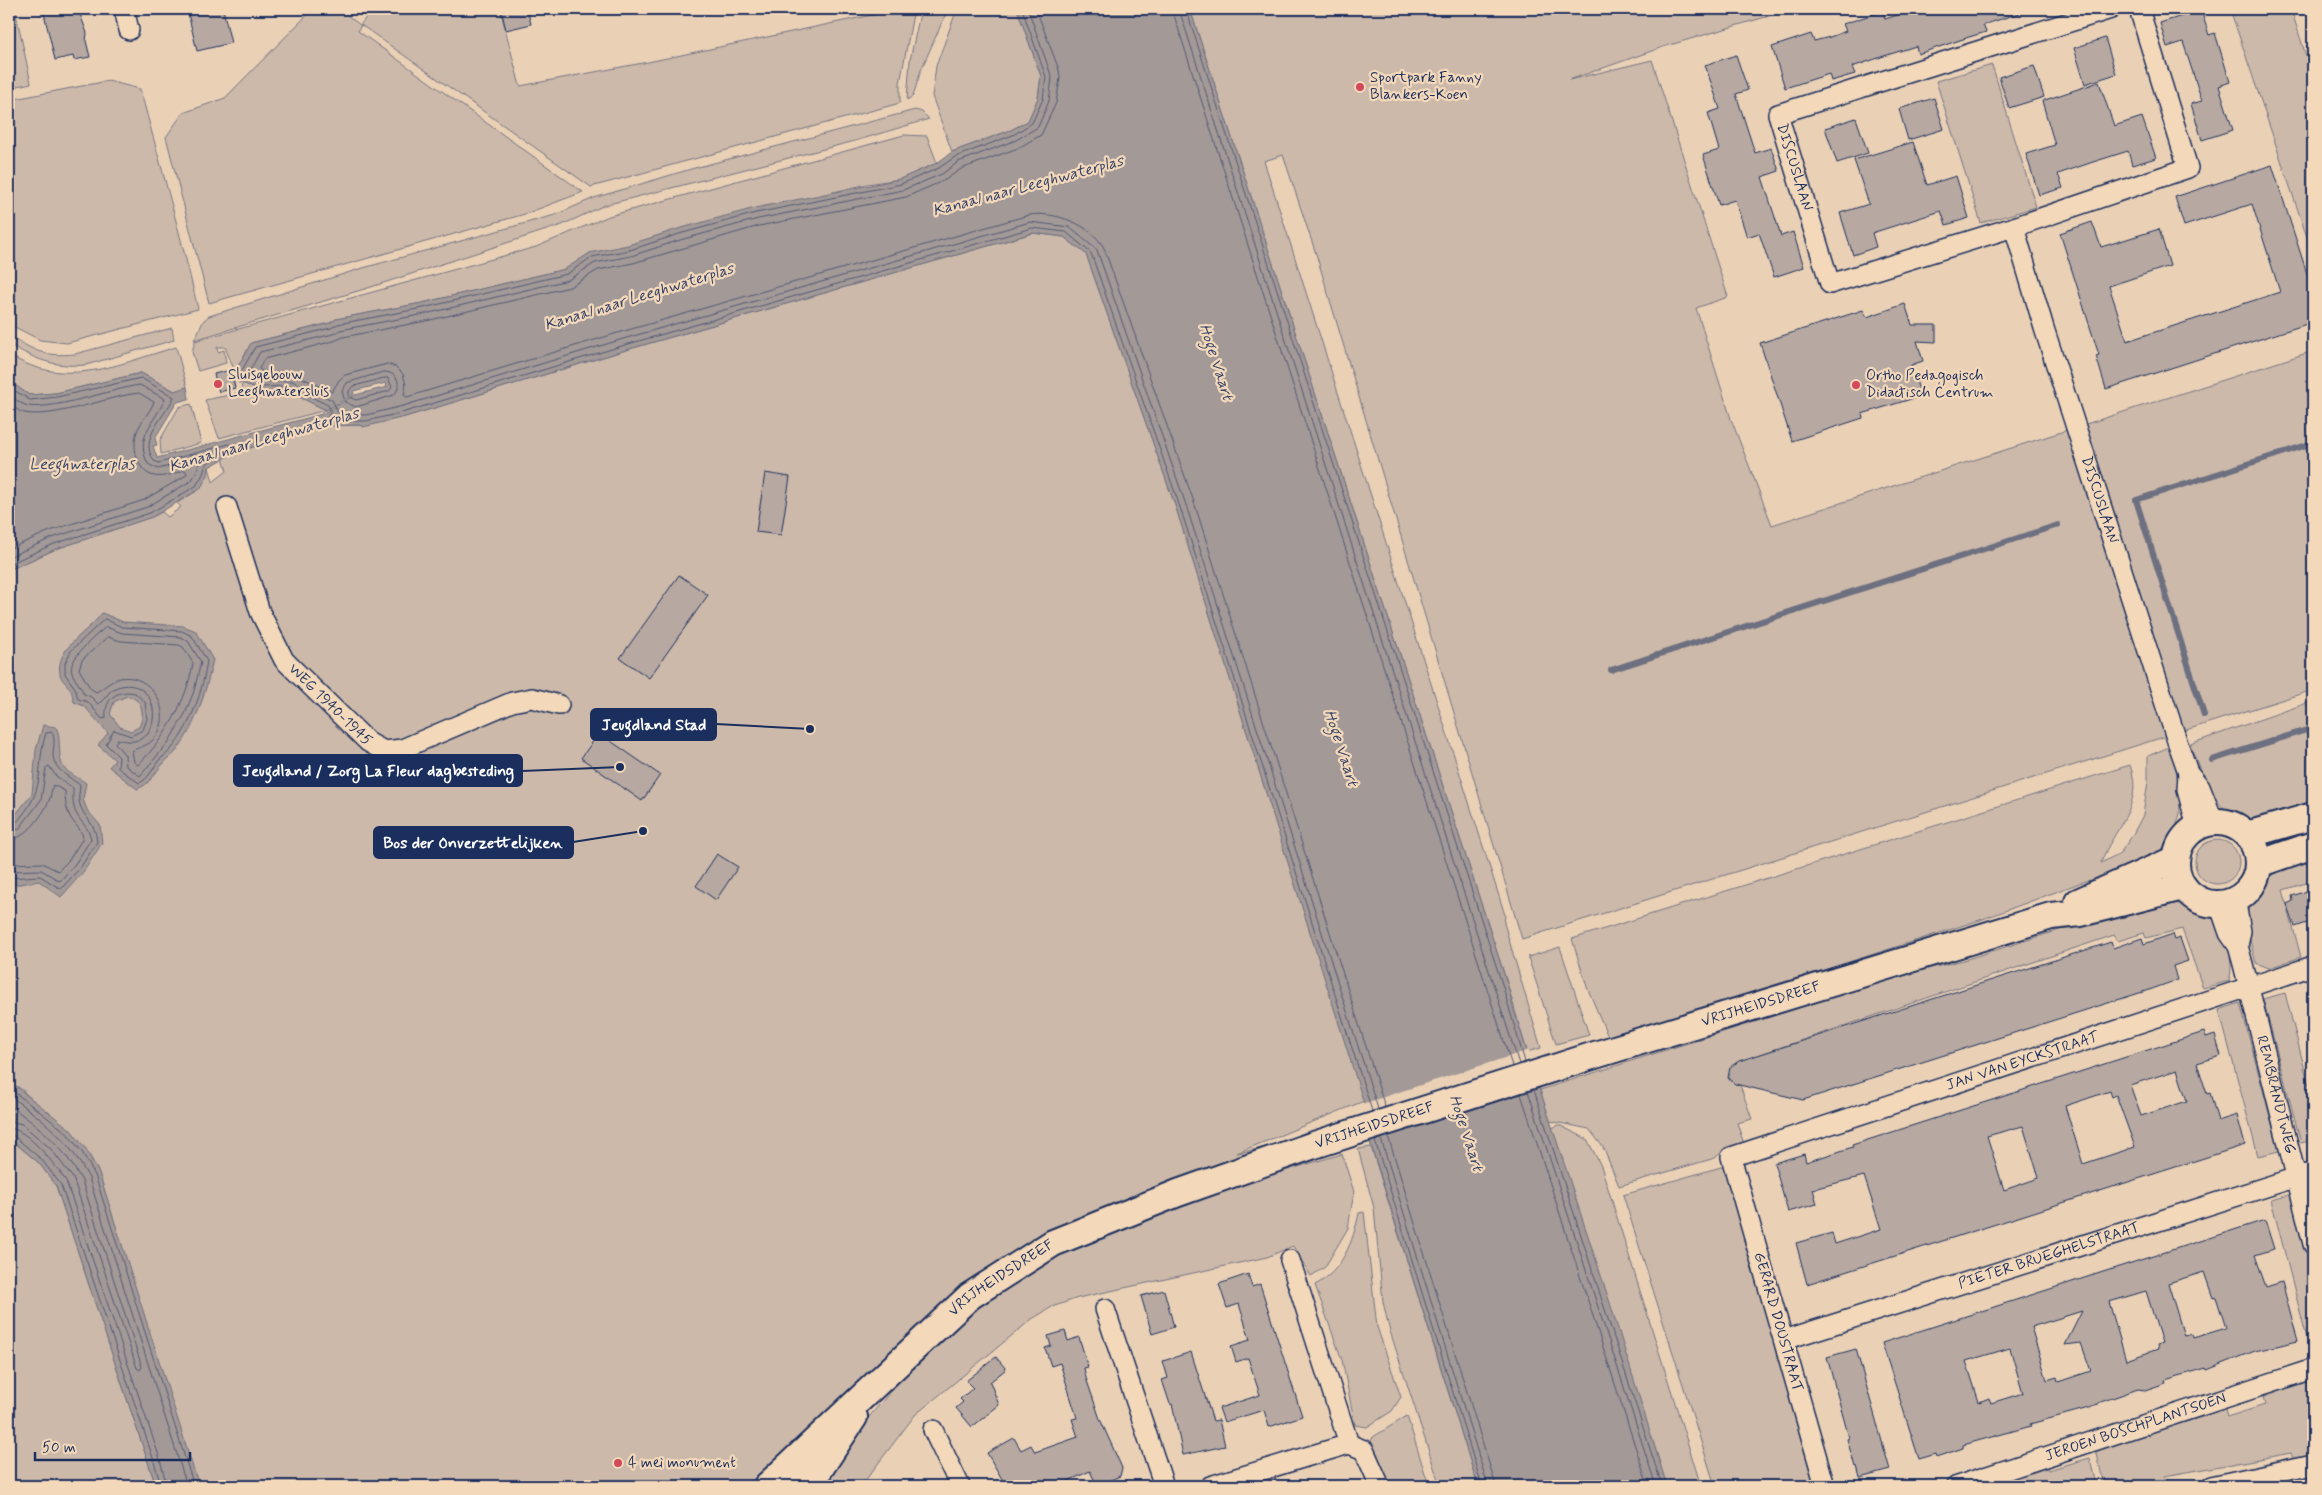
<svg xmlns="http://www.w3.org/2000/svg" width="2322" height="1495" font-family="Mynerve,sans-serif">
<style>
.green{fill:#ccb9a9;stroke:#747484}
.water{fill:#a39997;stroke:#6d6f80;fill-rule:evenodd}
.pier{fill:#ead1b6}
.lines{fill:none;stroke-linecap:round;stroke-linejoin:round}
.shore{stroke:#515975;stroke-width:1}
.stream{stroke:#6d6f80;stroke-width:6}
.building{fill:#b7a9a1;stroke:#1b2f5e;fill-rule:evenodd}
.minor-casing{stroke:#1b2f5e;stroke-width:22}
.secondary-casing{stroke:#1b2f5e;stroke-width:30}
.minor{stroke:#f3d8ba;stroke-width:19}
.secondary{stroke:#f3d8ba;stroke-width:26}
.poi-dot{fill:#d1495b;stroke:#f3d8ba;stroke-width:2}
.labels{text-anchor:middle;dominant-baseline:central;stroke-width:4.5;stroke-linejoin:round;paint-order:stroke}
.poi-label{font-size:15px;fill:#1b2f5e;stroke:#f3d8ba;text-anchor:start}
.street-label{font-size:15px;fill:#1b2f5e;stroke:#f3d8ba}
.water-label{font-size:16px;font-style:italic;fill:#364469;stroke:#f3d8ba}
.leader{fill:none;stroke:#1b2f5e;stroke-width:2}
.callout-dot{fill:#1b2f5e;stroke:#f3d8ba;stroke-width:2}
.callout{fill:#1b2f5e;stroke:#1b2f5e;stroke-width:2}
.callout-label{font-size:16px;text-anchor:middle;font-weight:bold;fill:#fff}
</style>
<rect width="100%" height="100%" fill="#ead1b6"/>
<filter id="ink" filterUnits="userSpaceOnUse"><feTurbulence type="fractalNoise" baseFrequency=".02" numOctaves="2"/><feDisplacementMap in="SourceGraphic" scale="10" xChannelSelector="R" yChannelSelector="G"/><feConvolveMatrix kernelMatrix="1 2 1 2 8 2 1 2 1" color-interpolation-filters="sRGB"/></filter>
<g filter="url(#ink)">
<g class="green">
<polygon points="9,9 15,9 31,83 9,88"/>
<polygon points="313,9 339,9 360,25 373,9 500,9 520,86 648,62 877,14 876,9 914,9 900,83 900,103 591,187 361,25 358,31 583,192 525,214 209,303 166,137 183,113 225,98"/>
<polygon points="921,9 948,9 921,70 913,96 907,100 910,60"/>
<polygon points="957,9 1017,9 1041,76 1038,98 1028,121 1011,130 952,152 932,96 936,66"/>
<polygon points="1190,9 1793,9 1663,47 1569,80 1652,60 1728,297 1696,308 1731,419 1772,525 2313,351 2313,690 1522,939 1317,257 1283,155 1264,161 1505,915 1504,923 1541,1048 1527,1052 1508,986"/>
<polygon points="2230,9 2291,9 2313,78 2313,255"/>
<polygon points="1992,65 2036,207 1981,223 1936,81"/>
<path d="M108,81l32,8c20,74 41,146 58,220l-131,34 -27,-3 -31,-16v-224z"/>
<polygon points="915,110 922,112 929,119 855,141 605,205 562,225 368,288 194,340 204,320 209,316 363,268 555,215 594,198 691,169"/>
<polygon points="904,135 927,136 937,163 900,179 867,184 680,229 626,246 590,253 566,269 422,303 336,319 330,323 251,343 235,372 225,347 217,347 218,352 224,350 226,363 198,371 192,352 195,341 536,247 609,216"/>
<polygon points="1033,233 1064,237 1086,254 1176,508 1364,1101 1237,1153 1301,1140 1157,1187 1088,1214 966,1285 922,1321 757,1486 198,1486 99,1173 86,1149 24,1092 24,1091 9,1081 9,570 56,549 152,517 162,512 168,517 181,507 177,503 200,489 209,467 213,482 227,471 223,458 236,452 325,426 362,425 405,417 626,350"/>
<path d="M172,328l2,12 -88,25c-33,2 -50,-5 -77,-21v-9c25,16 35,22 66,19z"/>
<path d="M176,347l11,40 -12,4 -34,-18 -85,20 -27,2 -20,-14v-26c57,35 109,9 167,-8z"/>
<polygon points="243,383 261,392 287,391 326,410 219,438 205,400 239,393"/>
<polygon points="191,404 201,443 161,454 160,440 179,407"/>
<path d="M2313,701v110c-16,3 -46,11 -61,10 -37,-2 -51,-49 -62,-77z"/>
<path d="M2169,747l6,16 4,25 1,26 -3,10 -15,28 -57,26 -20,3 -102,38 -374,120 -22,-52 -15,-48 558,-174c15,41 -17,63 -29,98l19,-10 12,-17 11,-21 5,-34v-25z"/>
<circle cx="2217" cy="862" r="22"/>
<polygon points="2313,850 2313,881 2283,890 2301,957 2269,968 2256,963 2245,921 2251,901 2266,875"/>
<path d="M2178,896c10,7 26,13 34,22 15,16 23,42 17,63l-26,7 -21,-59 -36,9 -2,-5 -26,8 -4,-6 -374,126 -10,6 -1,13 11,5 12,34 -15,4 7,21 -18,5 -11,9 -96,28 -16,-39 -14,-18 -39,-8 -10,-31 359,-114 68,-17 178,-56z"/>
<polygon points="1560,947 1589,1035 1556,1044 1528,957"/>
<polygon points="2285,993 2313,1101 2313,1140 2301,1143 2263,999"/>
<polygon points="2240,1003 2279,1151 2258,1156 2219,1010"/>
<polygon points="1559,1125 1587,1139 1601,1166 1701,1486 1667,1486 1552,1128"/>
<polygon points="9,1138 39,1163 56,1186 156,1486 9,1486"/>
<polygon points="1371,1147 1478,1486 1440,1486 1389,1328 1383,1302 1374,1208 1358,1149"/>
<polygon points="1342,1154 1354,1192 1348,1228 1325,1267 1311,1276 1293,1246 1267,1257 1078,1298 1052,1307 1032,1319 915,1415 861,1486 810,1486 950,1322 1029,1266 1171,1204"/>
<polygon points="1728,1165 1815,1486 1715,1486 1623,1195"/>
<polygon points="2292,1194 2313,1278 2313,1345 2309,1346 2271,1200"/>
<path d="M1364,1212l13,115 24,70 -9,14 -25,16 -12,-2 -13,-65 -27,-75c27,-14 38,-43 44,-72z"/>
<polygon points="2310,1380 2313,1396 2313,1455 2295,1459 2292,1453 2165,1476 2166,1483 2147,1486 2104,1486 2096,1449 2225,1410 2227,1417 2265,1405 2263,1397"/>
<polygon points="1407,1416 1429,1486 1390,1486 1371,1441 1373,1437"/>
<polygon points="2090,1458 2096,1486 1981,1486 2045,1465 2048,1470"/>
</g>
<g class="water">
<polygon points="1017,9 1190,9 1508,986 1514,1011 1610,1303 1667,1486 1478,1486 1370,1142 1368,1116 1176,508 1086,254 1064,237 1033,233 626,350 405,417 363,427 362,425 325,426 236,452 209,467 208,475 200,489 152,517 56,549 9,570 9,381 29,395 56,393 141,373 174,391 187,387 189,399 177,402 155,438 157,445 153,446 157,458 322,414 355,395 387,387 386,383 353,391 354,394 326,410 287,391 261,392 243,383 238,383 235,372 251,343 330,323 336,319 422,303 565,269 590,253 628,245 678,229 755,208 900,179 937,163 952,152 1011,130 1028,121 1038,98 1041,76"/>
<path d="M102,613l21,9 60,4 13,5 17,29c-7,31 -16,63 -35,89 -4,6 -10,9 -14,14 -10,10 -13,21 -27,26l-28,-22 6,-7 -17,-15 10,-12 -24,-27 -10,-4c-1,-4 -2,-9 -3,-12 -3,-5 -10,-10 -11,-16 -5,-27 29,-42 42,-61zM127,696c16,3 18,18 12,31l-8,4 -11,-4 -10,-13 4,-12z"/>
<path d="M43,725c3,1 10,1 12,2 7,4 2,30 8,39 4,7 16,12 23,17l-3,16 4,11 13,15 2,18 -18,28 -23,26 -22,-16 -26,4 -3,-3 -1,-6v-53l23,-29 4,-44z"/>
<polygon points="9,1081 70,1129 86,1149 99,1173 199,1486 156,1486 56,1186 39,1163 9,1138"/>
</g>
<polygon class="pier" points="1529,1050 1541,1086 1367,1141 1366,1117 1362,1104"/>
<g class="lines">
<g class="shore">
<polyline points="1022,9 1046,77 1043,99 1032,123 1013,135 955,157 939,168 901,184 756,213 679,234 630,250 592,257 567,274 423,308 338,324 331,328 255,347 241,372 242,376 262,387 288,386 328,405 331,411 327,418 328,421 366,421 405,412 625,345 1032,228 1066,232 1091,253 1180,507 1372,1111"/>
<polyline points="1028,9 1052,78 1049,101 1038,127 1016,140 958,162 942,174 903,190 758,219 680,240 631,256 595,263 568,280 425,314 340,330 333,334 260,352 249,372 264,381 292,381 332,400 339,414 366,415 403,406 623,339 1030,222 1069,227 1097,250 1186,505 1378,1109"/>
<path d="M1036,9l23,61 1,8 -4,25 -15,32 -23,13 -57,21 -16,11 -39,17 -147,29 -126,37 -35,7 -28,17 -144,34 -83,16 -9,4 -70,18 -5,10 6,4h27l40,19 7,-12 6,-5 42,-11 9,3 7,7 3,11 -2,10 3,2 214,-65 408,-117c25,-4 62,9 75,33l90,254 191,605"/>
<polyline points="1172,9 1512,1066"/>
<polyline points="1179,9 1519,1064"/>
<polyline points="1186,9 1503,987 1525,1062"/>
<path d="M383,372c14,-1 20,13 11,23l-38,12 -11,-5 -3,-11 5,-8z"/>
<polygon points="384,378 388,378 392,387 389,391 356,400 349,397 349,391 352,387"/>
<path d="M9,387l21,13 27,-3 84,-19 33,19c-9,20 -36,41 -20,64l5,2 70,-19 3,2 -26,18 -3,10 -7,12 -46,27 -96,31 -45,20"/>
<path d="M9,395c5,3 10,8 16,10 20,8 90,-17 115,-20l25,14c-10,23 -31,38 -17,65l10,5 38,-10 3,3 -2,10 -6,9 -44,26 -95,31 -43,19"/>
<path d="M9,404c5,3 10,8 16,9 30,6 83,-17 114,-20l15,9c-4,10 -12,18 -16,27 -7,15 -2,43 16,47 9,2 21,-3 31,-6l2,3 -2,3 -41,24 -94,31 -41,18"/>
<path d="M105,619l17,8 60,4 10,5 15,25c-4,29 -15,62 -34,86 -4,5 -9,9 -14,13 -6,8 -10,19 -20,23l-21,-15 1,-11 -13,-13 8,-14 17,6 12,-6 4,-11 -2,-17 -10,-9c-18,-4 -31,6 -29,25l-4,1 -14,-17 -10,-3 -3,-11 -10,-14v-11l6,-12z"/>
<path d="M106,627l16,6 59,4 7,4 13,21 -7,29 -9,23 -17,29 -28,33 -14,-10 -1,-11 -10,-12 3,-4c13,4 20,3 30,-5 13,-21 2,-54 -27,-48 -14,3 -14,13 -23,18l-7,-7 -7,-3c-3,-8 -9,-13 -12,-21 -6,-13 24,-38 34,-46z"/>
<path d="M108,637l13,4 58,4 4,2 10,16c-7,40 -27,74 -55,102l-4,-3 -2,-11c7,-4 15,-5 21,-11 23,-24 0,-68 -33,-62 -10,3 -16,10 -24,14l-6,-4 -11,-19 3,-9z"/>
<path d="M9,826c6,-1 8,-4 12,-9 26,-31 14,-50 25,-84l6,-1c3,6 2,13 1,20 -1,17 15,24 27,33 0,5 -2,11 -1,16 4,18 16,19 18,41l-17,26 -19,21 -21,-13 -31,2"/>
<path d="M9,832l10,-3 22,-29 5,-32 3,-2 7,10 17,12c0,10 -1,18 4,27 6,10 12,13 14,24l-16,25 -15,17 -19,-11 -32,1"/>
<path d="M9,840c17,-1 33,-24 40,-39 2,-5 2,-11 4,-16l12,6c0,10 1,20 7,29 4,6 10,10 11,18l-14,22 -11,11 -16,-8 -33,1"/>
<polyline points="9,1088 66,1132 82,1152 95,1175 194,1486"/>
<polyline points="1534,1090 1662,1486"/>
<polyline points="1528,1091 1656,1486"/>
<polyline points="1521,1094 1648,1486"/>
<path d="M9,1095c37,28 57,41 80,83l98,308"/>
<path d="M9,1105c34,25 52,38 73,76l60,186 -2,3 -3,-2 -64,-190 -22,-29 -29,-25 -13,-3"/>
<path d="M9,1128c19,1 47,38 57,53l93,275 8,30"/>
<polyline points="9,1135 14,1136 42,1160 61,1185 153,1458 161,1486"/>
<polyline points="1388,1136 1496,1486"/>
<polyline points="1381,1139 1488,1486"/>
<polyline points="1375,1141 1482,1486"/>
</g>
<g class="stream">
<polyline points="1611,670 2058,525"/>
<polyline points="2204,715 2136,500 2313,443"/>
<polyline points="2212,760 2313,728"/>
</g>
</g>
<g class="building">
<polygon points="43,9 78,9 87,33 86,41 90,57 74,60 73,56 55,60"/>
<polygon points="187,9 223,9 231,43 197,51"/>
<polygon points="501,9 527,9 531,24 506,30"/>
<polygon points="1916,9 2023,9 2023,12 1983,25 1986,32 1969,37 1918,54 1916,46 1884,56 1852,67 1855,74 1831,81 1829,74 1785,88 1772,47 1811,34 1814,41 1830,37 1846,31 1843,24 1883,11 1885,19"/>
<polygon points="2201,10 2209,35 2215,33 2230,82 2219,86 2233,130 2202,140 2191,104 2202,101 2183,42 2167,47 2160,23"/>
<polygon points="2105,38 2116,74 2085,84 2074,48"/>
<polygon points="1736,55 1748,90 1736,94 1755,153 1771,148 1779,171 1762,177 1781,236 1793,232 1804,267 1774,277 1759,233 1747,237 1735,200 1719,205 1703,155 1719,150 1708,113 1720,109 1705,65"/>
<polygon points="2034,66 2044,97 2009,108 1999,77"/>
<polygon points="2099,82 2114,126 2142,117 2156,158 2132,165 2128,151 2093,162 2058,174 2063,188 2039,195 2026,154 2055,145 2042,101"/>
<polygon points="1934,98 1944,129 1908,140 1899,109"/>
<polygon points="1856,118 1868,153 1837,163 1825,128"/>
<polygon points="1913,142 1927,185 1956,176 1969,218 1946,225 1941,211 1872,233 1876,247 1853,255 1840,213 1869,204 1854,160"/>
<polygon points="2272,165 2313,292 2313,322 2106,389 2096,356 2099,355 2060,233 2092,222 2101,247 2159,229 2170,266 2109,286 2127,341 2280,292 2252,204 2184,226 2175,197"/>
<polygon points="1905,304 1912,325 1936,325 1936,342 1917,341 1923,361 1911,365 1921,396 1862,414 1863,418 1792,441 1760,343 1863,310 1867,317"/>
<polygon points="231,370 235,388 219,392 214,374"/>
<polygon points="765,473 790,477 781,535 756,532"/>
<polygon points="679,575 708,595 649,678 620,658"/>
<polygon points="599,733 660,775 642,801 581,758"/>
<polygon points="717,854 738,867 716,900 696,886"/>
<polygon points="2313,889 2313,921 2295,927 2287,904 2293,901 2292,896"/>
<polygon points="2173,934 2175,940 2180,938 2188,961 2173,966 2177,980 2152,989 1803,1100 1735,1084 1728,1078 1730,1067 1739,1061 2111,942 2113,948 2142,938 2144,944"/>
<path d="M2204,1032l2,6 9,-3 6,21 -24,7 10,31 3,-1 8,28 19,-6 8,30 -438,139 -11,-41 36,-10 3,11 46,-15 -17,-53 -51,13 4,15 -29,8 -14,-49 30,-9 2,8 47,-15 -1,-2zM2177,1070l10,31 -46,15 -11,-31zM2110,1091l2,6 4,-2 19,52 -52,17 -18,-58zM2023,1126l16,52 -35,12 -17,-54z"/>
<path d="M2265,1220l9,29 -19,6 11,32 16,-5 16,59 -43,10 -48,19 -1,-2 -41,12 1,3 -21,7 -7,-1 -40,14v2l-13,4 -55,15 1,2 -68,19v3l-26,9 -1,-3 -17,5 -37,-116zM2204,1272l9,26 3,-1 10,31 -33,10 -1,-4 -8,2 -16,-53zM2146,1291l16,52 -5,2 1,4 -32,11 -17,-58zM2082,1311l-17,34 16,-2 10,28 -33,11 -1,-5 -10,3 -16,-53zM2010,1348l13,45 -32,10 -2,-5 -10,4 -13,-41z"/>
<polygon points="1248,1274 1252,1287 1260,1284 1302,1416 1269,1427 1264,1410 1224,1422 1219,1408 1260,1395 1248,1358 1236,1362 1231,1346 1250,1340 1239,1304 1227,1308 1219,1284"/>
<polygon points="1164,1290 1174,1327 1152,1334 1141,1296"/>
<polygon points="1065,1331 1068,1341 1079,1337 1088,1367 1084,1368 1086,1378 1100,1419 1122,1468 1120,1476 1097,1486 1090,1471 1057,1486 1006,1486 987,1453 1014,1438 1021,1450 1031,1445 1035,1452 1078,1437 1072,1419 1077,1418 1060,1363 1051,1366 1045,1348 1051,1346 1048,1336"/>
<polygon points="1856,1349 1890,1470 1860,1478 1857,1466 1855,1467 1847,1439 1849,1438 1827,1357"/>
<polygon points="1191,1352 1213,1421 1219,1420 1225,1446 1183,1455 1172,1404 1170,1404 1162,1380 1168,1378 1163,1361"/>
<polygon points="996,1357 1006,1369 990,1382 999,1405 972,1427 956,1408 963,1402 960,1399 973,1388 966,1381"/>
</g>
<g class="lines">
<g class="minor-casing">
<g id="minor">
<polyline points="124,9 129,30"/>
<path id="s1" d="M2111,9l-333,105 52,170 184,-57 174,-59 -49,-159"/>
<path id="s2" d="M2014,227l30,101 133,413 11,31 12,15 14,35"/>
<path id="s3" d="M227,507l33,105 24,48 84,82 16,9 18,-2 110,-47 20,-4 27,7"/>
<polyline points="2188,772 2187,790 2197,827"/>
<polyline points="2235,899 2241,931 2238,946"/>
<path id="s4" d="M2219,904l10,29 9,13 5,18 70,280"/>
<polyline points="1105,1309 1164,1486"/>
<path id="s5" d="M1784,1340l529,-168"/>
<polyline points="933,1430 960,1486"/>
<polyline points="1349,1444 1364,1450 1380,1486"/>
<polyline points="1210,1486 1349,1444 1290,1260"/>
<path id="s6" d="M1825,1486l-94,-329 582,-191"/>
<path id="s7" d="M1957,1486l356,-117"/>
<polyline points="2211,1486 2313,1464"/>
</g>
</g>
<g class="secondary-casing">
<g id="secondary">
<circle cx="2217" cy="863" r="41"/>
<polyline points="2247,835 2313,816"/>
<polyline points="2258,864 2313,845"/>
<polyline points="2078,902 2176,859"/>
<path id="s8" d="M767,1486l203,-190 83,-53 125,-50 133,-47 284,-91 456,-139 30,-3 102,-26"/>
<polyline points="804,1486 817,1473 854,1417"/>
</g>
</g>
<use href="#minor" class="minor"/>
<use href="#secondary" class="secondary"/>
</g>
</g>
<g class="poi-dot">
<circle cx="1360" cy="87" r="5"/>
<circle cx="218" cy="384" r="5"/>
<circle cx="1856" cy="385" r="5"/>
<circle cx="618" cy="1463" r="5"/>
</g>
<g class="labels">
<g class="poi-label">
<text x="1370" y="78">Sportpark Fanny<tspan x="1370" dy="17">Blankers-Koen</tspan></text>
<text x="228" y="375">Sluisgebouw<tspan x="228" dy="17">Leeghwatersluis</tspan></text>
<text x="1866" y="376">Ortho Pedagogisch<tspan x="1866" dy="17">Didactisch Centrum</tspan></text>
<text x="628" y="1463">4 mei monument</text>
</g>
<g class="street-label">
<text stroke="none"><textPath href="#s1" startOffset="405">DISCUSLAAN</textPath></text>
<text stroke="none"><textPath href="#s2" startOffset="286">DISCUSLAAN</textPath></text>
<text stroke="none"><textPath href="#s3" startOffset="228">WEG 1940-1945</textPath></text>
<text stroke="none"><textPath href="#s8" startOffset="1124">VRIJHEIDSDREEF</textPath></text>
<text stroke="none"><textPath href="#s6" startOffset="649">JAN VAN EYCKSTRAAT</textPath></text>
<text stroke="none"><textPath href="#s4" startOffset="200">REMBRANDTWEG</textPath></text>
<text stroke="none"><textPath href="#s8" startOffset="719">VRIJHEIDSDREEF</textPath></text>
<text stroke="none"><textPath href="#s5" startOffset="278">PIETER BRUEGHELSTRAAT</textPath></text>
<text stroke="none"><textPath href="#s8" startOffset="314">VRIJHEIDSDREEF</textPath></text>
<text transform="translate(1778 1322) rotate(74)">GERARD DOUSTRAAT</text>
<text stroke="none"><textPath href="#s7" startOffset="188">JEROEN BOSCHPLANTSOEN</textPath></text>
</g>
<g class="water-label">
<text transform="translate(1028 186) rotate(-15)">Kanaal naar Leeghwaterplas</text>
<text transform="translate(639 297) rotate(-17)">Kanaal naar Leeghwaterplas</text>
<text transform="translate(1216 362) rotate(72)">Hoge Vaart</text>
<text transform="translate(264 440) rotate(-16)">Kanaal naar Leeghwaterplas</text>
<text x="82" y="464">Leeghwaterplas</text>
<text transform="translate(1341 748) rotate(72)">Hoge Vaart</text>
<text transform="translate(1466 1133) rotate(72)">Hoge Vaart</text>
</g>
</g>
<path class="leader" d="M810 729L716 724M620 767L522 771M643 831L573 842"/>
<g class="callout-dot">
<circle cx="810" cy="729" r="5"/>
<circle cx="620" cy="767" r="5"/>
<circle cx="643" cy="831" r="5"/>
</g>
<g class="callout">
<rect x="591" y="709" width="125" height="31" rx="5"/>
<rect x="234" y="755" width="288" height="31" rx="5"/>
<rect x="374" y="827" width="199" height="31" rx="5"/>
</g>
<g class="callout-label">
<text x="654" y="730">Jeugdland Stad</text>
<text x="378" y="776">Jeugdland / Zorg La Fleur dagbesteding</text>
<text x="473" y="848">Bos der Onverzettelijken</text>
</g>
<rect width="2322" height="1495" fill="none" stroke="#f3d8ba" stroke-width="30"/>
<rect x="15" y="15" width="2292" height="1465" fill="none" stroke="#1b2f5e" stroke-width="2" filter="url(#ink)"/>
<path d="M35 1452v8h155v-8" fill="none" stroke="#1b2f5e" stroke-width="2.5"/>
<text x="42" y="1452" font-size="15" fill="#1b2f5e" stroke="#f3d8ba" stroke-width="4" paint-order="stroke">50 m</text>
</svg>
